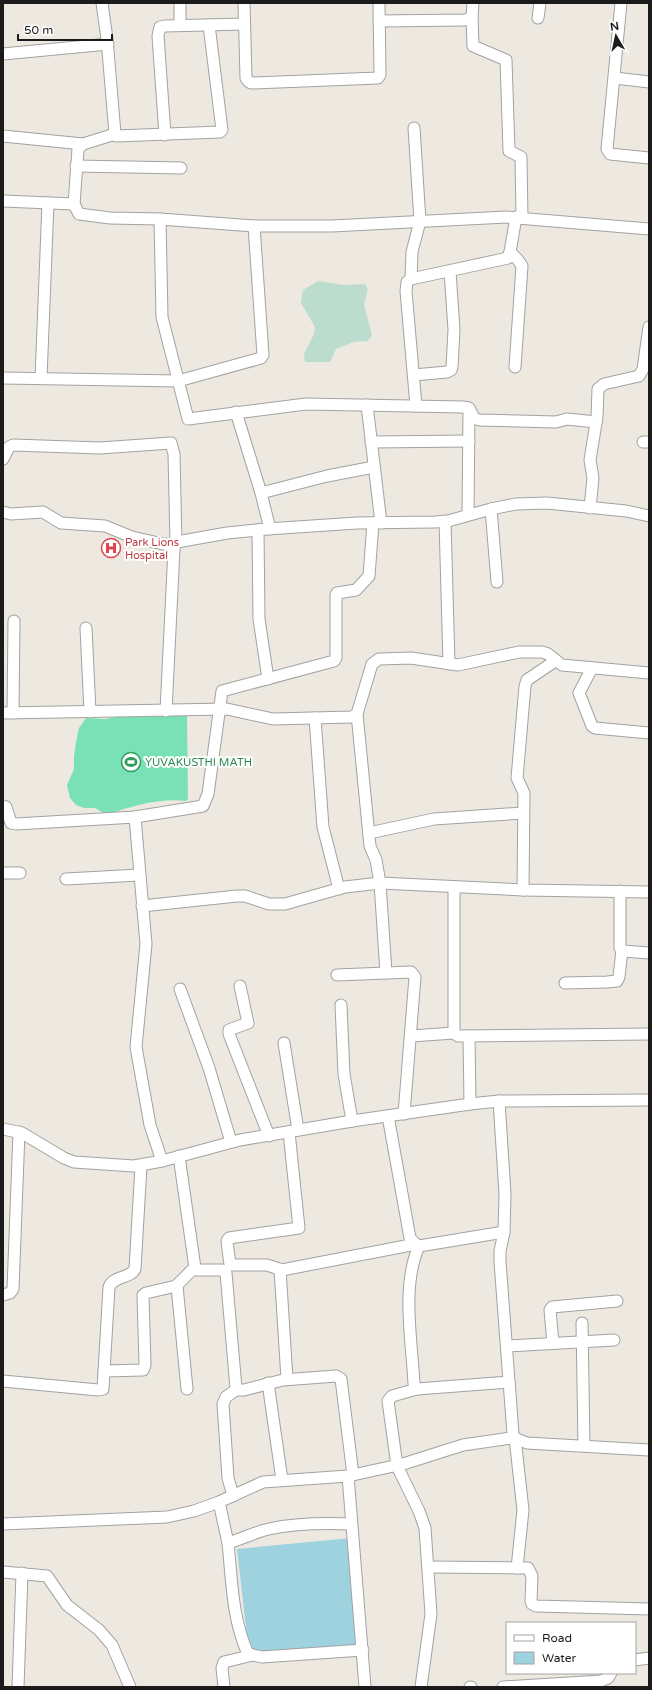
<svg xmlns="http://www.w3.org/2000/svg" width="652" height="1690" font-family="'Varela Round',sans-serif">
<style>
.wetland{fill:#bcddcd}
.pitch{fill:#7ae1b6}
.water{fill:#9ed2de}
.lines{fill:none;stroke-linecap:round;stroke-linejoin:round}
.minor-casing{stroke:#a2a2a2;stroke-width:13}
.minor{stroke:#fff;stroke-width:11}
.labels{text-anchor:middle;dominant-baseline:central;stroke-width:4;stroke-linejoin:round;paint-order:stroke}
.health-label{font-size:11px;fill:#be3a42;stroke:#fff;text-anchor:start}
.leisure-label{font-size:11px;fill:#27864d;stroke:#fff;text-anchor:start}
</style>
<rect width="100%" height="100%" fill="#eee9e0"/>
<polygon class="wetland" points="318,281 343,285 365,284 368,289 364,305 372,335 368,341 354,342 336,349 330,362 305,362 304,354 314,334 315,327 301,303 303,290"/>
<path class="pitch" d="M123,716h64l1,83 -2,2c-26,-3 -55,5 -79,14l-12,-7h-11l-8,-3 -6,-7 -3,-13 7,-16v-13l3,-19 2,-9 7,-10 19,1z"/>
<polygon class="water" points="351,1538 361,1646 249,1653 237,1549"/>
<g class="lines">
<g class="minor-casing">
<g id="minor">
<polyline points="102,3 107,39 115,134 116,136 220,132 222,130 209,25"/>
<polyline points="180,3 180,25"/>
<polyline points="244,3 246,78 248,81 251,83 378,78 380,75 379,3"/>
<polyline points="621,3 607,149 610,154 649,158"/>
<polyline points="472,17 473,46 506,60 509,151 521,157 522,218"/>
<polyline points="538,18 540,3"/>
<polyline points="379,21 465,20 472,17 473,3"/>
<polyline points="3,54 108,44"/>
<polyline points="615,78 649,82"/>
<polyline points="115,134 83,144 78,149 74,204 79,214 110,218 160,219 254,226"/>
<polyline points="165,135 158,36 160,27 165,26 244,24"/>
<polyline points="3,136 83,144"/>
<polyline points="76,166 181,168"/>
<polyline points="3,201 74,204"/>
<polyline points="160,219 162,317 188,419 306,404 463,407 469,408 474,418 479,420 556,422 567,419 596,422"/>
<polyline points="510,252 518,260 522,266 515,367"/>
<polyline points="411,279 412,252 420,221 414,128"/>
<polyline points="414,375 447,372 451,370 452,367 454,330 450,271"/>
<polyline points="3,378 178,381 261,358 263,355 254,226 332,226 506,217 649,229"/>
<polyline points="41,378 48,203"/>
<polyline points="367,405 381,523"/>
<polyline points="416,406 406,291 407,282 411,279 508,258 510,252 516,217"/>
<polyline points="236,412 261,493 270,529"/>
<polyline points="371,442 469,441"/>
<polyline points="643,442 649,442"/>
<polyline points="3,459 9,447 13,445 100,448 171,443 174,454 176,543"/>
<polyline points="261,493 327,476 374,467"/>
<polyline points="590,508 593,478 590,460 597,417 598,389 604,384 639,376 643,369 649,327"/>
<polyline points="491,509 497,582"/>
<polyline points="3,512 11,514 43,512 61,523 105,526 132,537 163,544 175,545"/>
<polyline points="468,515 469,409"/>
<polyline points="445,521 449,664"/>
<polyline points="258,530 259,619 268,679"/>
<polyline points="86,628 90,712"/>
<polyline points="592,668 579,693 592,726 595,728 649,733"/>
<polyline points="166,711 174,549 175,545 177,542 227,533 267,529 357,523 435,522 448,521 491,509 516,504 547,503 626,511 649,516"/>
<polyline points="3,713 227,709 273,719 352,717 357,714 372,664 379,659 411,658 458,665 519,652 542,652 548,654 562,665 649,673"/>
<polyline points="13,713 14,621"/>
<polyline points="357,714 370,846 376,860 380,883 386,973"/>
<polyline points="315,718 323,827 339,889"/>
<polyline points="3,806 6,807 11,823 16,824 135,817 203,806 208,794 222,691 334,661 336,658 336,595 337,593 356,590 369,576 373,523"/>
<polyline points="135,817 146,944 136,1047 150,1125 162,1161"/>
<polyline points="369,833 434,819 523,813"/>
<polyline points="3,873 20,873"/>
<polyline points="66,879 139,875"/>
<polyline points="454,887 454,1033 458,1036 649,1034"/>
<polyline points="523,890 524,793 517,778 525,686 527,680 555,661"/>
<polyline points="620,891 620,948 623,951 649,953"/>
<polyline points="142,906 237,896 245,896 269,904 285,904 345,887 380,883 523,890 649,892"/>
<polyline points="337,975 411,972 415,977 404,1114"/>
<polyline points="565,983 607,982 617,981 619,977 622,950"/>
<polyline points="240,986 248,1023 229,1030 229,1034 269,1136"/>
<polyline points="180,989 209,1068 231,1142"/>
<polyline points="341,1005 344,1074 352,1121"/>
<polyline points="411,1036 454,1033"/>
<polyline points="469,1036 470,1104"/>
<polyline points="284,1043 298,1130"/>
<polyline points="388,1116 410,1238 418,1247"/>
<polyline points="3,1129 22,1133 64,1158 74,1162 134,1166 162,1161 240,1140 352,1121 470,1104 499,1101 649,1100"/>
<polyline points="289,1132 299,1228 229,1238 227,1241 230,1265 267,1265 282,1270 416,1244"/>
<polyline points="179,1156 195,1268 197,1270 222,1270 226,1273 236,1388 238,1390 244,1390 283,1380 336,1376 341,1379 353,1475"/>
<path d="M504,1232l-85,14c-18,40 -7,95 -5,138l3,5 92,-7"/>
<polyline points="280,1269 287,1379"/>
<polyline points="177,1286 187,1389"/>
<polyline points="3,1295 10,1293 13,1289 19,1132"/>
<polyline points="582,1323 584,1446"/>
<polyline points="553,1343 550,1310 552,1307 617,1301"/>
<polyline points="507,1346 614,1340"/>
<polyline points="104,1371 143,1370 145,1365 143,1295 146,1293 176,1286 195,1267"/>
<path d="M3,1381l95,9 5,-1 6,-102c5,-12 21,-8 26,-18l6,-103"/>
<polyline points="268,1383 282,1480"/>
<polyline points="417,1389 392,1396 388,1401 397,1466 419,1511 425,1528 431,1614 421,1687"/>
<polyline points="512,1437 527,1443 649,1450"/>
<polyline points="515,1438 523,1510 517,1568"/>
<polyline points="348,1476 365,1687"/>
<polyline points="233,1496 228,1478 223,1404 226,1397 237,1389"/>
<polyline points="219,1502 228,1543"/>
<polyline points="3,1524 167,1517 194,1511 219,1502 263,1482 348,1476 403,1464 463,1445 511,1438 513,1434 500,1262 500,1251 504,1232 505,1194 499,1101"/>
<path d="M351,1524c-28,-1 -55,-1 -82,5 -14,3 -27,10 -41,14 4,39 4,75 20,111l14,3 101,-7"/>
<polyline points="429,1567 528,1568 532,1576 531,1601 532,1604 536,1606 649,1609"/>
<polyline points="3,1572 47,1576 67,1605 99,1630 112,1645 130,1687"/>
<polyline points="635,1660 649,1658"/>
<polyline points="18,1687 22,1573"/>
<polyline points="224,1687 222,1668 224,1662 253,1655"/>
<polyline points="470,1687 471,1687"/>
<polyline points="503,1687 601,1681 608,1678 611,1673"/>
</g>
</g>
<use href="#minor" class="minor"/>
</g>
<defs>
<g id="hospital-ring" transform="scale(1)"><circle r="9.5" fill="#fff" stroke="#e0444e" stroke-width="1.5"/><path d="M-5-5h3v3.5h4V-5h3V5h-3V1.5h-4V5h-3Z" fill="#e0444e"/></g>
<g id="stadium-ring" transform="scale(1)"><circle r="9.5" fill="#fff" stroke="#2e9e5b" stroke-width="1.5"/><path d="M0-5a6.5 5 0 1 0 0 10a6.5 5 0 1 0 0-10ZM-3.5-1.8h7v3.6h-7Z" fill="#2e9e5b"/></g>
</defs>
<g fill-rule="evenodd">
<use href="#hospital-ring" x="111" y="548"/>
<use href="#stadium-ring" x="131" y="762"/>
</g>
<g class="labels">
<g class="health-label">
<text x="125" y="542">Park Lions<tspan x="125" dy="13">Hospital</tspan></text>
</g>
<g class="leisure-label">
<text x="145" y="762">YUVAKUSTHI MATH</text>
</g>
</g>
<rect width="652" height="1690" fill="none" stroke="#1b1b1b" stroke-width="8"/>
<rect x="506" y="1622" width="130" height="52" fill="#ffffff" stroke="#a4a4a4"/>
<rect x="514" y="1635" width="20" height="6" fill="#ffffff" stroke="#a4a4a4"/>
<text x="542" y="1642" font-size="12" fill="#1b1b1b">Road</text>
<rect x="514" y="1652" width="20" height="12" fill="#9ed2de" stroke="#a4a4a4"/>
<text x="542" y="1662" font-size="12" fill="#1b1b1b">Water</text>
<g transform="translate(616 36) rotate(351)" stroke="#ffffff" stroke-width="3" paint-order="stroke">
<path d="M0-3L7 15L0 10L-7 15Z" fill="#1b1b1b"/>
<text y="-6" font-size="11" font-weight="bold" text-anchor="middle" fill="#1b1b1b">N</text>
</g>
<path d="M18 34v6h94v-6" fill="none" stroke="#1b1b1b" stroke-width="2"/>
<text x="24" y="34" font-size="12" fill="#1b1b1b" stroke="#ffffff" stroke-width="3" paint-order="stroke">50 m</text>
</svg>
